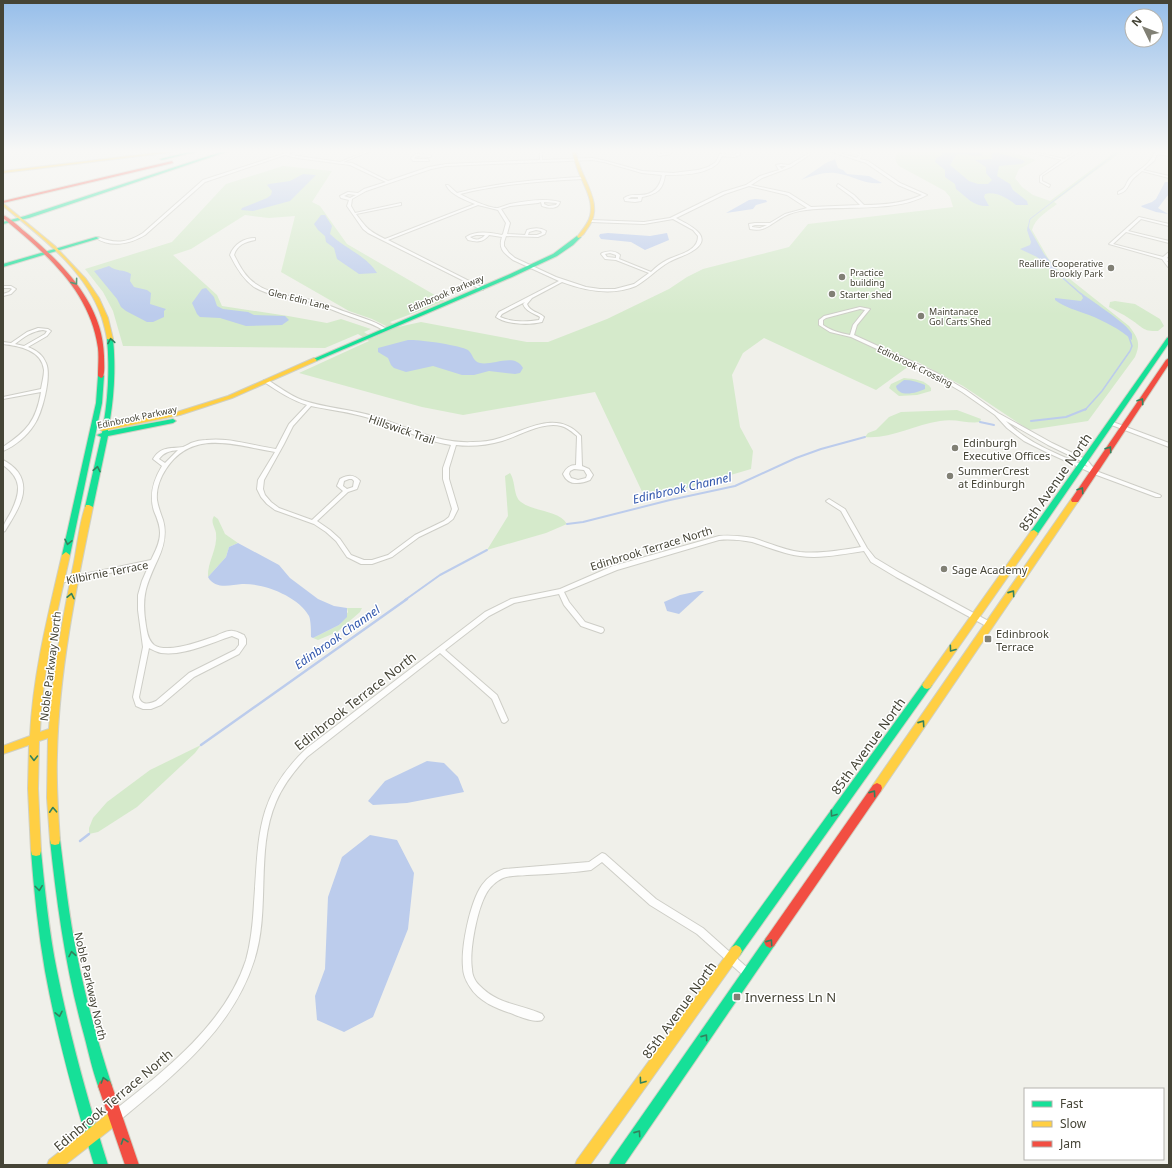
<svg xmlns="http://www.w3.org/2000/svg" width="1172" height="1168" font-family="'Noto Sans',sans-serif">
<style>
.green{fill:#d5eacb;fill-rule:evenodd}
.water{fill:#bcccec}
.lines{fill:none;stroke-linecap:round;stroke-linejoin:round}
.stream-far3{stroke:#bcccec;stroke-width:1}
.stream-far2{stroke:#bcccec;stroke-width:1.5}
.stream-far1{stroke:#bcccec;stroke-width:2}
.stream{stroke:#bcccec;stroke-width:2.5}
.street-casing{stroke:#cecec7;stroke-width:2}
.fast-casing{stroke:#d0d0c3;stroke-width:2}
.slow-casing{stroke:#d0d0c3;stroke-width:2}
.jam-casing{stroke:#d0d0c3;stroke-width:2}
.street{fill:#fdfdfc;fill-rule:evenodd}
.fast{fill:#16e098;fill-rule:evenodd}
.slow{fill:#ffcf43;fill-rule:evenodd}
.jam{fill:#f24e42;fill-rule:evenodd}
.oneway{stroke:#32825d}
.poi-dot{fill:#818075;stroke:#fff;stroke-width:1.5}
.labels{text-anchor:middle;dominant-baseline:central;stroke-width:3;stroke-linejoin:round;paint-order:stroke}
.far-poi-label{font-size:9px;fill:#454436;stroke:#fff;text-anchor:start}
.far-street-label{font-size:9px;fill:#454436;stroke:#fff}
.street-label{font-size:11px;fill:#454436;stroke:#fff}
.poi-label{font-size:11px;fill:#454436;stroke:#fff;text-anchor:start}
.water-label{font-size:12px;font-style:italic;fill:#3358ad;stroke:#fff}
.near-street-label{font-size:13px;fill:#454436;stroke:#fff}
.near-poi-label{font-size:13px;fill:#454436;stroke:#fff;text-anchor:start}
</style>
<rect width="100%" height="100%" fill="#f0f0ea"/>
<g class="green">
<path d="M898,152h112l26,8 -17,9 -4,9 7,9 11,8 17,6 65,-49h5l-4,4 -25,18 -37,28 3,2c-9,7 -22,14 -25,26l16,28 8,10 73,58c9,12 12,17 6,31l-47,64 -59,9 -66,-44 -47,-25 -40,29 -112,-52 -21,15 -11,22 8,52 13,24 -2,18 -105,31 -51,-108 -132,23 -41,-8 -123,-34 70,-32 -11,-7 -33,14 -202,-2 -10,-35 -10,-19 -18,-23 87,-27 54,-58 57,-18 49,5 -20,31 8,4 27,38 98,57 -55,21 8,5 23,-5 106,20h21l59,-23 62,-30 18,-12 16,-8 86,-22 19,-23 145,-17 -3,-10 -5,-6 -46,-25c-4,-5 -5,-8 -1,-14zM245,215l24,3 26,-2 -14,56 68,39 23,8 20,10 -19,9 -9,-6 7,-3 -30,-10 -14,4 -39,-7 -66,-10 -5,-11 -44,-40 18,-6z"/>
<path d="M1115,301l20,3 25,15 4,7 -6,5c-16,1 -16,-5 -28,-12 -7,-5 -14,-8 -21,-12l1,-5z"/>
<path d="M904,378c11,1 21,2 27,10v3l-14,4 -18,1 -10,-8 2,-4z"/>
<path d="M957,410l24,9 -1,3c-12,2 -25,-4 -40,-1 -26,4 -49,18 -75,16l3,-4 8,-3 13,-13 12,-5z"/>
<path d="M510,473c6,9 3,23 11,29 13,10 38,8 46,22l-21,9 -59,17 21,-34 -3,-40z"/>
<path d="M214,516l4,3 7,15 13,9 -9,4 -3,10 -18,20c-1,-15 10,-28 8,-44 -1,-6 -6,-11 -2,-17z"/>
<polygon points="347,608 362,608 360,612 337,632 318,640 313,638 339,625 348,612"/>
<polygon points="201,745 195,753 137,807 98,832 89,834 89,828 93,818 107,802 150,770"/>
</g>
<g class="water">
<path d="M941,152h36l5,2v1c-9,2 -17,-2 -26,0l-6,10 19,16 9,3h10l4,-4 -6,-7v-6l-11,-7 17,-1 -1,-5 4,-2 28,8 2,2 -4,2 -22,2 -2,10 13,8 3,6 14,11 1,4h-12c-7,-6 -20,-14 -31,-11l-1,3 5,9c-16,1 -22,-9 -33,-17l-1,-5 -10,-7v-7l-10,-8 1,-4 6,-3z"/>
<path d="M835,159l3,9 5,2 4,4 22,2 13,7c-18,2 -30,-8 -47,-10 -12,-1 -23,3 -34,7l25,-17z"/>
<polygon points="303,174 316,175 290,201 253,211 241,210 242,208 267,198 271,195 272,191 267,185 269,184 290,181"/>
<polygon points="1165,182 1169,182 1168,195 1158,208 1168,214 1156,212 1142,207 1141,206 1152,202 1156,199"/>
<polygon points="755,199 766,200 767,202 756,205 753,209 726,213 749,200"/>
<path d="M321,215h4l7,11 -2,8c14,14 37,22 47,39l-18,1 -22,-15 -3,-11 -8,-6 -1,-6 -7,-6 -4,-6z"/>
<polygon points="1028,226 1044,254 1057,270 1056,274 1037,257 1020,249 1030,245 1031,242 1027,230"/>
<polygon points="608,233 650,236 667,233 669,240 645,250 631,242 601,239 599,236 600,234"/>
<path d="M109,266c7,6 15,3 22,8l-1,7 4,6 13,3 4,3 -1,11 16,5 -2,2v6l-11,5h-6l-21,-11 -5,-4 -4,-8 -23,-28z"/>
<polygon points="206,288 214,297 217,306 223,309 248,312 254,315 285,316 289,320 282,325 246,326 220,318 200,317 197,314 192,303 202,289"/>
<path d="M1080,292c10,8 48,32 52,42 0,2 0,4 0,6 -12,-11 -28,-19 -43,-25 -11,-4 -25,-8 -34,-15v-2l26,3 2,-3z"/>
<path d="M408,340c9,-1 52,5 60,10 5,4 5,12 12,13 12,3 35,-11 43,5l-3,5 -5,1 -26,-3 -15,4h-12l-29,-9 -27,6 -12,-4 -3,-3 -3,-7 -10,-6v-4z"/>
<path d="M904,380c8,0 14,2 21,5v4c-8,4 -27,9 -29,-3z"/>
<path d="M238,543l41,22 11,13 28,21 16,7 13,2v9l-8,8 -26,13 -2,-1c0,-6 0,-16 -2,-21 -11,-20 -46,-33 -67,-32 -11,1 -27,6 -34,-7l18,-20 3,-10z"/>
<polygon points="699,591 704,591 679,614 667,611 664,602 680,595"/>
<polygon points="427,761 444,763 458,777 464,792 407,803 373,805 368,801 385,781"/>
<polygon points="370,835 397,840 414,873 408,929 373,1017 344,1032 317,1020 315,996 325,969 328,897 342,857"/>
</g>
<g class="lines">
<polyline class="stream-far3" points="1028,228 1030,219 1118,152"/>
<g class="stream-far2">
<polyline points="1056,272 1081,294"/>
<polyline points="1085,410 1102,391 1130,351 1132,346 1129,337"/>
</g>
<g class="stream-far1">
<polyline points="1031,421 1066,417 1086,409"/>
<polyline points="980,422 994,425"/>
<polyline points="567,524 583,522 670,500 735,486 796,458 821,449 865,437"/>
<polyline points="405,600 440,575 487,550"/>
</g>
<g class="stream">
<polyline points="201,745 407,599"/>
<polyline points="80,841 89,834"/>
</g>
<g class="street-casing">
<g id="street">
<path d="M289,152h3l-4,2 9,2 43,6 25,-10h3l-25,10 9,1 36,18 41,-14 17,-3 94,-4v-8h2v8l50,-2 14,3 36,10 31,2 25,-3 10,-3 8,-5 4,-8 14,1 3,-1 -1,-2h2l2,1v2l-6,2 -12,-1c-2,3 -3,6 -5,8 -13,11 -35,11 -52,11 -2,15 -8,19 -23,22l-1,4 -6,1 -10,-1 -1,-3c6,-4 10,-3 16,-3 14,0 20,-8 22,-20l-20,-2 -38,-11 -12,-2 -146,6 -15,3 -65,22 -14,8 -1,7 4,7 46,-10v2l-45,9c11,15 13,17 29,25l90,-35c-10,-4 -24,-9 -29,-19h2l9,8c32,-8 63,-12 96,-14 10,-1 21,-2 31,-2l-1,2c-42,2 -83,5 -123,15 7,4 30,15 38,14 4,-1 8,-3 12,-4 16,-3 34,-6 50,-2 -2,8 -12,6 -18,4l-1,-4 -3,1 -28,3 -9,3 9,14 -3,11 18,1 2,-5c6,-2 13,-3 19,1l-1,3 -7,3 -32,-1 -2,6v4l5,7 6,5 41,19 30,10 14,2h15l19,-5 15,-11 -33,-13 -11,-1 -4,-5 1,-1c6,-2 12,-3 18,2l-1,4 32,13c5,-5 10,-9 16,-12 11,-6 31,-8 31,-24l-5,-6 -20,-11 -29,5 -53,-2h-1v-2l54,2 26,-4 53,-26 23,-7 14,-9 19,-6 -3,-5 5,-1 8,1 22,-13h3l-23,15 -29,11 -11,7 38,8 22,14 49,-2 -8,-8 -15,-11 1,-2 16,11 10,10c20,0 40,-2 58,-10l-24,-10 -32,-22 -34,-11h3l22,6 2,-3c-7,-3 -10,0 -15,-2l13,-1 5,3 -2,4 8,2 32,22 27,12c-31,18 -86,10 -121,15 -8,1 -16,3 -23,7 -13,7 -17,15 -33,12l-1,-5 6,-1h15l15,-9 22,-6 -20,-13 -38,-9 -24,8 -49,24c13,7 41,19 15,34 -7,4 -15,6 -22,10 -12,7 -21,17 -33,24 -24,10 -50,5 -74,-4l-30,16 -5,6c3,8 12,8 17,13l-2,5c-12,3 -35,3 -46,-5l3,-5 60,-31 -46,-21c-9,-7 -15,-11 -11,-23l-13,-2c-6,8 -13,7 -21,5l-2,-3c11,-7 25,-4 36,-2l1,-1 3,-11 -8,-13 -20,-5 -90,35 95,48v2h-1l-114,-57 -5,-4 -16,-23 2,-6 -8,-2 -1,-2 8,-4 10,1 6,-4 22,-7 -36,-17 -53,-7 -12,-3 -80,27 -60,53c-15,9 -34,13 -49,3l2,-1c17,7 29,6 45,-4l60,-53zM779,166h7l-4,3zM348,194l8,1 -6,3 -6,-2zM631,197h7v2h-10zM544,202l13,1 -1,2 -8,1 -4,-2zM755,225h12l-7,3 -8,-1v-1zM536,230l5,1 1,2 -5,2h-9l1,-3zM476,235h9c-4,5 -10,6 -15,2zM610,253l6,2v3l-9,-1 -2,-3zM525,302l-2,2c3,8 11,9 17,13l-1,3c-12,2 -28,2 -39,-3l2,-3z"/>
<polygon points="657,152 659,152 660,154 669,153 669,152 671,152 671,154 659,156 658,155"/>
<polygon points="1031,152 1035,152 1064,159 1075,152 1078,152 1042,176 1042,181 1050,185 1049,187 1040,182 1040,176 1062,160"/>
<path d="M1155,152l14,2v2l-12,-2 -3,7 -11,9 26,6v2l-27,-7c-3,3 -8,6 -10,9 -5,7 -5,12 -14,14v-2c10,-5 6,-7 12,-14 10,-10 19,-12 25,-26z"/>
<polygon points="416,154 430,155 431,156 430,157 417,156 414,158 415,159 428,159 429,161 413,161 411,158"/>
<polygon points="1139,217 1169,224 1169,226 1141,219 1128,231 1169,241 1169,243 1126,232 1113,244 1163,257 1169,252 1169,255 1167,258 1169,259 1169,261 1167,261 1169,263 1169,267 1168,267 1162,259 1109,244"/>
<path d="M255,238v2c-10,2 -18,5 -21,15 6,11 11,22 22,29 15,11 37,12 55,16 12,2 23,8 35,12 13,5 27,8 39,16v2h-2c-13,-8 -27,-11 -40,-16 -11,-4 -21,-9 -32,-12 -19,-4 -40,-5 -57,-15 -11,-8 -18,-20 -24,-32 4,-11 14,-17 25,-17z"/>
<polygon points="3,286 11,286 16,289 11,294 3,296 3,294 9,292 12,289 10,288 3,288"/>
<path d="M860,307l10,2 -13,16 -3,10 83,38 29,17 32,23 54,30 35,17 9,11 64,24 1,1 -1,1h-4l-62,-23 -48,-22 -22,-11 -17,-13 -12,-13 -33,-23 -29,-17 -82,-38 -21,-5 -11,-7v-5l5,-4zM860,309l5,1 -12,15 -3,10c-10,-2 -19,-4 -27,-10v-5l3,-2zM1006,421l42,24 35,17 5,5c-27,-11 -63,-25 -82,-46z"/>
<path d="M38,328l10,1 3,2 -4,5 -19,11c8,3 15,8 18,16 6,13 -4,51 -12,62 -7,11 -19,21 -31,26v-4c24,-16 33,-26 38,-55l-38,7v-2l38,-8c1,-6 3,-13 3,-19 -2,-20 -25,-24 -41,-26v-2l8,1 16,-11zM43,330l4,1 -2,3 -21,12 -9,-2c9,-7 17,-13 28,-14z"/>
<path d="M264,380h4c11,7 21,15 34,20 23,8 48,9 71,16 33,10 64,28 100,26 8,0 18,-1 27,-4 27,-8 57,-29 81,-2l1,30 7,3 4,6 -3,5c-10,4 -22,6 -27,-6 3,-6 7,-9 13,-9l1,-29c-5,-4 -9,-8 -16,-10 -18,-5 -42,10 -59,15 -14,4 -31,6 -46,4l-7,23v11l9,30 -5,10 -5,4 -29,14 -27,20 -20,7h-11l-14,-7 -11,-16 -10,-9 -12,-8 -39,-14 -8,-6 -6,-7 -4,-8 1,-9 17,-28c-39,-6 -82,-24 -109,17 -6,9 -10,20 -9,31 1,7 4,14 6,20 4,14 1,26 -5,39 -12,26 -17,37 -12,67 1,6 2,14 8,19 14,9 47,-4 62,-9 4,-2 12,-6 17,-5 4,0 8,3 11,4l2,4v5l-7,10 -45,23 -33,28 -10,4h-8l-7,-3 -3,-9 10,-50 -5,-37v-15l4,-14 7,-16 -89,18 -3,-2 3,-2 91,-19c4,-8 9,-17 9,-27 0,-8 -3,-15 -6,-22 -5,-16 -1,-30 8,-45l-9,-7c8,-13 17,-10 30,-12 3,-1 6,-3 8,-4 5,-2 11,-3 15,-3 23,-3 48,6 70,9l13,-25 18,-19c-16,-5 -29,-14 -43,-23zM311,406c19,4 39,6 58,12 28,8 53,23 82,27l-8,23v11l9,30 -3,8 -5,4 -29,14 -27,20 -16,5h-8l-13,-5 -11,-16 -10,-9 -13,-9 31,-29 9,-3 3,-8c-6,-7 -12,-6 -20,-2l-3,7 6,5 -31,29 -33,-12 -8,-6 -6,-7 -2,-6 1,-9 20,-36 9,-18zM178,450l-13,13 -6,-4c5,-7 11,-8 19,-9zM574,469l10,1 3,5 -1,3 -8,2 -7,-2 -2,-4 1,-3zM349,479h3l2,2 -1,6 -6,2 -4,-3 1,-5zM232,636l7,3v6l-4,5 -46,23 -33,28c-6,3 -15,5 -17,-4l10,-49c4,2 8,4 12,5 24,3 49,-10 71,-17z"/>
<polygon points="1109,422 1113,422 1169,443 1169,447 1109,424"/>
<path d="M3,460c6,3 11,7 15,12 14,20 -3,42 -13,59l-2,1c0,-9 4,-12 8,-20 10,-21 11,-33 -8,-47z"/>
<path d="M829,499l16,10 22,39 8,10 25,15 92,50 1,2 -1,2h-4l-92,-50 -25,-15 -7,-11c-21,3 -43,8 -64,5 -17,-2 -32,-9 -48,-14 -11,-2 -22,-3 -33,-2l-102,30 -53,22 5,10 16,20 18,6 1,2 -1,2 -2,1 -20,-7 -17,-21 -5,-11 -45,9 -25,13 -44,34 52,45 11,25 -2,2 -2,1 -2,-1 -10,-23 -52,-46 -133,104c-12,13 -24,28 -31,45 -21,49 -5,108 -22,159 -22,69 -81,115 -135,160l-4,1 -4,-1 -1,-4 1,-4c52,-41 114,-88 135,-153 5,-18 7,-38 8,-57 5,-66 1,-106 53,-155l178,-136 26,-13 49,-10 53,-23 106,-30c11,-1 22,0 34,2 16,5 31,12 47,14 20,2 41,-2 61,-5l-20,-36 -14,-9 -1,-1z"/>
<path d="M602,853l3,1 51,45 47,29 48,43 1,3 -1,3 -3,1 -3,-1 -48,-43 -47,-29 -48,-43 -11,8c-21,3 -43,4 -64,5 -7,1 -17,0 -24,3 -7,3 -14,10 -17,16 -9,16 -17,57 -14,75 0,6 3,12 7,16 19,20 41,19 63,29l2,3 -2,3c-6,3 -22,-3 -29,-6 -15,-5 -34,-12 -43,-27 -4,-6 -7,-13 -7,-20 -2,-20 7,-65 19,-82 6,-8 13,-13 22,-16l85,-7z"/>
</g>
</g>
<g class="fast-casing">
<g id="fast">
<polygon points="189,152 195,152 162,160 160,159"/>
<polygon points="221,152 226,152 29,218 3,224 3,222 25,216"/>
<polygon points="577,236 581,237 573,245 557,256 512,277 316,361 311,360 508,275 553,254"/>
<polygon points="96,237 100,238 3,267 3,264"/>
<path d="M110,337l3,2c3,31 1,61 -5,92l65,-12 3,2 -3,2 -65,13 -15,71 -4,2 -4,-2 16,-70 -4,-2 5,-2c6,-32 8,-62 5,-94z"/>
<polygon points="1169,337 1169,343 1037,535 1031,535 1030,533 1031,531 1167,338"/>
<polygon points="101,374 104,376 102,403 70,555 66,558 62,555 96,403 98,376"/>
<polygon points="927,681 930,682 932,685 930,688 740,955 736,957 732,955 730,951 732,947 924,682"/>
<path d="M55,835l4,1 1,4c5,39 9,77 17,115 9,45 21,88 35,131l-2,5 -5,2 -5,-2c-7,-18 -11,-37 -16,-56 -18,-64 -27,-129 -34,-195l1,-4z"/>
<path d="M36,846l4,1 1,4c4,40 8,81 16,120 13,66 31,130 51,194h-14c-19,-64 -37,-128 -49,-194 -7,-40 -11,-80 -14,-120l1,-4z"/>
<polygon points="770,936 774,938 776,942 774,946 624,1165 609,1165 611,1160 766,938"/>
</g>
</g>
<g class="slow-casing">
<g id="slow">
<polygon points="163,152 173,152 3,173 3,171"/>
<path d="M572,152h4c2,8 4,16 8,24 8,18 17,36 3,53 -2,4 -5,7 -8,9l-2,-1c5,-7 11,-13 13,-21 4,-15 -6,-30 -11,-43 -3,-7 -5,-14 -7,-21z"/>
<path d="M3,203l52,43 31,33 13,19 9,20 5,21 -1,1 -5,-1c-1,-7 -3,-14 -5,-21 -16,-48 -61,-81 -99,-112z"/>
<polygon points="314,358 317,360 316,361 232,398 180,415 102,431 99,429 102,427 177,412 228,396"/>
<polygon points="1072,498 1075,498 1079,500 881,791 877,793 873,791 872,788 873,785"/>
<path d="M86,505h3l4,2c-17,82 -34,164 -36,248 -1,29 1,57 3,85l-1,4 -4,1 -4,-1 -1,-4 -3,-42 1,-60 -9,3 -1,48 3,62 -1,4 -4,1 -4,-1 -1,-4 -3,-62 1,-44 -26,9v-8l27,-10c3,-62 18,-121 32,-181l4,-3 4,3c-13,59 -28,117 -30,177l9,-3c3,-56 14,-112 25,-167 3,-15 6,-43 12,-57z"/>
<polygon points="1034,530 1038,533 1037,535 930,688 927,689 924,688 922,685 924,682 1031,531"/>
<polygon points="736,945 740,947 742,951 740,955 590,1165 575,1165 577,1160 732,947"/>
<polygon points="115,1110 120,1112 122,1117 120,1122 65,1165 47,1165 49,1160 110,1112"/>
</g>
</g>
<g class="jam-casing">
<g id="jam">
<polygon points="172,161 173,163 3,203 3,201"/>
<path d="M3,215c9,4 18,14 26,20 36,31 74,70 75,121 0,7 1,15 -1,21l-2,1 -3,-2c0,-9 1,-19 0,-28 -8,-58 -53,-95 -95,-130z"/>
<polygon points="1169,358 1169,364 1078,502 1072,502 1071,500 1072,498 1166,360"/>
<polygon points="877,783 881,785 882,788 881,791 774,946 770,948 766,946 764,942 766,938 873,785"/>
<polygon points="105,1079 110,1081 112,1086 139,1165 125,1165 98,1086 100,1081"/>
</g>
</g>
<use href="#street" class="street"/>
<use href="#fast" class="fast"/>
<use href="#slow" class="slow"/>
<use href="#jam" class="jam"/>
</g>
<defs><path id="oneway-chevron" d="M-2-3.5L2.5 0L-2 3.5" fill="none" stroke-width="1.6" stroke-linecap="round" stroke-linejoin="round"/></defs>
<g class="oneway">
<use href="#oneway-chevron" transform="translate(75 282) rotate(54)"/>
<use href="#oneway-chevron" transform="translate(111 341) rotate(-100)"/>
<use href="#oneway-chevron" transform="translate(1141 401) rotate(-56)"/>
<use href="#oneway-chevron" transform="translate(1109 449) rotate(-56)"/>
<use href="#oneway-chevron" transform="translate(97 469) rotate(-79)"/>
<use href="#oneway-chevron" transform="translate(1081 490) rotate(-56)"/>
<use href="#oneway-chevron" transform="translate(68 542) rotate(102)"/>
<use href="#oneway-chevron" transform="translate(1012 593) rotate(-55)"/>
<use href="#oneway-chevron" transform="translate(71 596) rotate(-78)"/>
<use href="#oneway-chevron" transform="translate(952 649) rotate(126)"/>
<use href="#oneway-chevron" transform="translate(922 723) rotate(-55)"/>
<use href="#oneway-chevron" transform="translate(34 758) rotate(91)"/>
<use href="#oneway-chevron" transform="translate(873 793) rotate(-55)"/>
<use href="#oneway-chevron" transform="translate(53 810) rotate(-93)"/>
<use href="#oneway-chevron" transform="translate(833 814) rotate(126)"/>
<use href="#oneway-chevron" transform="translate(39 888) rotate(83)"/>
<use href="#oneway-chevron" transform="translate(770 942) rotate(-55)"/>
<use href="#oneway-chevron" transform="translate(72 954) rotate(-101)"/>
<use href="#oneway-chevron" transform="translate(59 1014) rotate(78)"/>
<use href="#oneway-chevron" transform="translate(705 1037) rotate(-55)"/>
<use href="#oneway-chevron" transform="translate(104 1080) rotate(-107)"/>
<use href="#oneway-chevron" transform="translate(642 1081) rotate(126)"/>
<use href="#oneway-chevron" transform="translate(638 1133) rotate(-55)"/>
<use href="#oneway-chevron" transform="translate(124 1141) rotate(-109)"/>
</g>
<linearGradient id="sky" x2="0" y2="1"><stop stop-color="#96beea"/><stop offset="0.48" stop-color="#f8f8f6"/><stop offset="1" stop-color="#f8f8f6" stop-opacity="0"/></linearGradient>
<rect width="1172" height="315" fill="url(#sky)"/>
<g class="poi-dot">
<circle cx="1111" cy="268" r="4"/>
<circle cx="842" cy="277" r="4"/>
<circle cx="832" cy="294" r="4"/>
<circle cx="921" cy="316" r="4"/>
<circle cx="955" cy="448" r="4"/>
<circle cx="950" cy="476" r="4"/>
<circle cx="944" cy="569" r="4"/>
<rect x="984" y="635" width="8" height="8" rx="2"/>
<rect x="733" y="993" width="8" height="8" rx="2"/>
</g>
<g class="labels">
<g class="far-poi-label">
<text x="1103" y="263" text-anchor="end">Reallife Cooperative<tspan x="1103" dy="10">Brookly Park</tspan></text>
<text x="850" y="272">Practice<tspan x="850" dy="10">building</tspan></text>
<text x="840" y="294">Starter shed</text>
<text x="929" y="311">Maintanace<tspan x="929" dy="10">Gol Carts Shed</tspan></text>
</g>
<g class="far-street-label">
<text transform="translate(446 293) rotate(-23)">Edinbrook Parkway</text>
<text transform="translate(299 299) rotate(14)">Glen Edin Lane</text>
<text transform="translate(915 366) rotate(26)">Edinbrook Crossing</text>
<text transform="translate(137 417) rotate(-12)">Edinbrook Parkway</text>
</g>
<g class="street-label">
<text transform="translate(402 429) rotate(19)">Hillswick Trail</text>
<text transform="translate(651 548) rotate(-17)">Edinbrook Terrace North</text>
<text transform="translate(107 572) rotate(-11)">Kilbirnie Terrace</text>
<text transform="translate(50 666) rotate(-83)">Noble Parkway North</text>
<text transform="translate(91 986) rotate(77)">Noble Parkway North</text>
</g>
<g class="poi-label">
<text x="963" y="442">Edinburgh<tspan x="963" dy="13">Executive Offices</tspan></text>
<text x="958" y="470">SummerCrest<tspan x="958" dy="13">at Edinburgh</tspan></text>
<text x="952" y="569">Sage Academy</text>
<text x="996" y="633">Edinbrook<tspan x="996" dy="13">Terrace</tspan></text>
</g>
<g class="water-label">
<text transform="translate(682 488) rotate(-13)">Edinbrook Channel</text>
<text transform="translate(337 637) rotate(-35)">Edinbrook Channel</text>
</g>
<g class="near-street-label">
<text transform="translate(1055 482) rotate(-55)">85th Avenue North</text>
<text transform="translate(355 701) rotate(-38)">Edinbrook Terrace North</text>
<text transform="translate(868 746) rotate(-54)">85th Avenue North</text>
<text transform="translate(679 1010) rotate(-54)">85th Avenue North</text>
<text transform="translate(113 1100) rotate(-40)">Edinbrook Terrace North</text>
</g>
<g class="near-poi-label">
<text x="745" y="997">Inverness Ln N</text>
</g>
</g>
<rect width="1172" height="1168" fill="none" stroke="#454436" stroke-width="8"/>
<rect x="1024" y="1088" width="140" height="72" fill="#ffffff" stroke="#b5b4af"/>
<rect x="1032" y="1101" width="20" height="6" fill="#16e098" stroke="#b5b4af"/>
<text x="1060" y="1108" font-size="12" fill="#454436">Fast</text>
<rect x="1032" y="1121" width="20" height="6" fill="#ffcf43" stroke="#b5b4af"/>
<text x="1060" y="1128" font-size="12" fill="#454436">Slow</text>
<rect x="1032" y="1141" width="20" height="6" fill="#f24e42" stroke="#b5b4af"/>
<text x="1060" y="1148" font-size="12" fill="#454436">Jam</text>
<g transform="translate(1144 28) rotate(313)"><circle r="19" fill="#ffffff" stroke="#b5b4af"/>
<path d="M0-3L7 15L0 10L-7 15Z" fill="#818075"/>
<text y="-6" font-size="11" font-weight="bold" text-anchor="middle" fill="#454436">N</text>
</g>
</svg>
